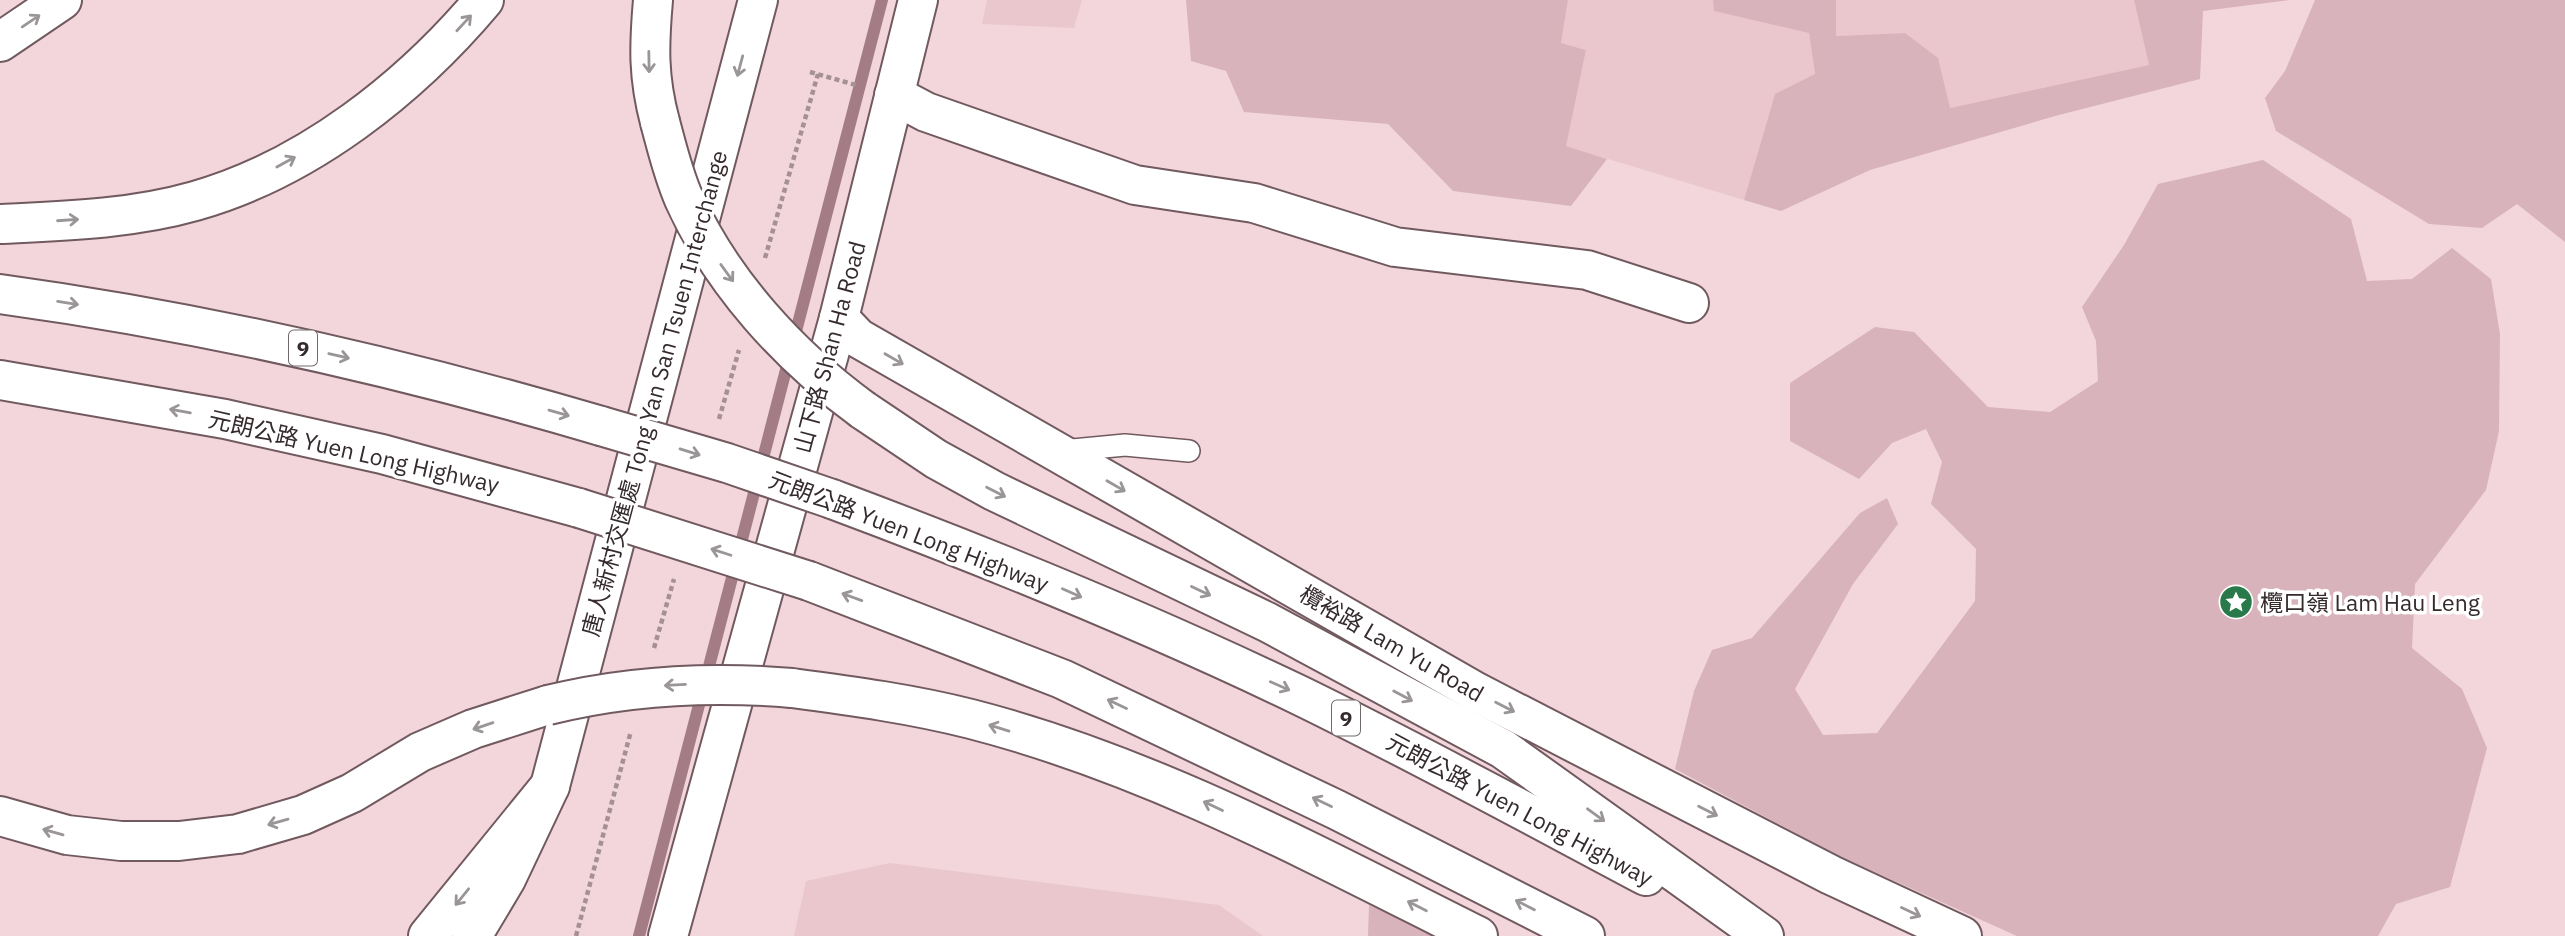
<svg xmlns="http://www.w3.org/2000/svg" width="2565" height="936" font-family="'IBM Plex Sans','Noto Sans TC',sans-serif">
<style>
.built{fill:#e9c7cd}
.green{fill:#d8b3bb}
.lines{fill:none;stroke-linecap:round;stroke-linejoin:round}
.stream{stroke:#a37c85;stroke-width:12}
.lane-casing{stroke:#715a5f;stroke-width:24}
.street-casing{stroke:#715a5f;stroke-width:42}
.primary-casing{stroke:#715a5f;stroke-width:42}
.highway-casing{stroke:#715a5f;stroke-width:42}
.path{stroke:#a59094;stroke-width:4.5;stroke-dasharray:5 3.5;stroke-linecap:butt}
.lane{stroke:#fff;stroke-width:21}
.street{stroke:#fff;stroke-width:38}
.primary{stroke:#fff;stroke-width:38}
.highway{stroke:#fff;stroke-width:38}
.highway-bridge-casing{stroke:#715a5f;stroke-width:42;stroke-linecap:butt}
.highway-bridge{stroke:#fff;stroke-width:38}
.oneway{stroke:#9a9596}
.labels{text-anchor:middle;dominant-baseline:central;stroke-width:7;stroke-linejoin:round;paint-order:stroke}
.shield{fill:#fff;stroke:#726b6c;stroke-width:2}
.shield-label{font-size:21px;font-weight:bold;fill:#352b2d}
.street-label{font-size:23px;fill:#352b2d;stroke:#fff}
.poi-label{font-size:23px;fill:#352b2d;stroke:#fff;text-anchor:start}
</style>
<rect width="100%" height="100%" fill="#f2d6dc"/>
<g class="built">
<polygon points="987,0 1082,0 1074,28 982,24"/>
<polygon points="1568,0 1713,0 1714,11 1809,32 1815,75 1775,95 1744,200 1565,146 1586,50 1561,43"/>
<polygon points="1836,0 2134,0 2149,65 1950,108 1905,33 1836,36"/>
<polygon points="890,863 1219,905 1263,936 794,936 806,881"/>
</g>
<g class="green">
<polygon points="1186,0 1568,0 1561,43 1586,50 1566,146 1607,159 1571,206 1453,191 1388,124 1244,112 1226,71 1191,61"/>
<polygon points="1713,0 1836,0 1836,36 1905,33 1938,58 1950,108 2149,65 2134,0 2290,0 2203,11 2200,79 2055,116 1870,170 1781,211 1744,200 1775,94 1815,74 1809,33 1714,11"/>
<polygon points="2315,0 2565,0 2565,242 2517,204 2482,228 2429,224 2276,131 2265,98 2285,71"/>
<polygon points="2263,160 2351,219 2367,281 2412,279 2452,248 2491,279 2500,334 2499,431 2486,490 2415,584 2412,648 2462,689 2487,748 2450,887 2396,904 2378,936 2017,936 1841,857 1675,769 1694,691 1712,650 1752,638 1860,513 1887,498 1898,524 1853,584 1795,689 1823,735 1877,733 1975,601 1976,549 1931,504 1942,462 1926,429 1892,443 1859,479 1790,441 1790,383 1875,327 1914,332 1988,407 2050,412 2098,381 2096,341 2082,307 2124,245 2158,184"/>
<polygon points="1369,905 1436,936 1368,936"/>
</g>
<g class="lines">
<polyline class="stream" points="639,936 882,0"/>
<g class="lane-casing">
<polyline id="lane" points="1062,451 1125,445 1189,451"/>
</g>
<g class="street-casing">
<g id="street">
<polyline points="894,95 926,112 1135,185 1254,203 1395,247 1587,270 1689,303"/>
<polyline points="839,318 858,338 1476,692 1831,875 1962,936"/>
<polyline points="668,936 839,318 918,0"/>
</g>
</g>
<g class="primary-casing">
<g id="primary">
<polyline points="0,42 62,0"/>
<polyline points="472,936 506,879 550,786 758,0"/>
</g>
</g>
<g class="highway-casing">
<g id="highway">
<path d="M653,0c-4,46 -5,77 7,122"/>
<path d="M0,224c65,-3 132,-5 195,-23 113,-32 215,-113 289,-201"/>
<path d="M0,294c204,28 404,74 601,132"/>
<polyline points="0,380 225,419 382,454 579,508"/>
<polyline points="863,410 936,459 994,491 1267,622 1503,749 1764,936"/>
<path d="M832,499c158,59 315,123 467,196 117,57 232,120 347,181"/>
<polyline points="809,581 1062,679 1337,810 1585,936"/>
<path d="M792,688c60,8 120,16 179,31 179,46 343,135 507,217"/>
<polyline points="0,816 67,835 121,841 179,841 238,834 303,815 352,793 420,752 473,729 548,705"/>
<polyline points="428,936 550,786"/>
</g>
</g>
<g class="path">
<polyline points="810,72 856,85"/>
<polyline points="765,258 818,74"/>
<polyline points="719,419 739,350"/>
<polyline points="654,648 674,579"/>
<polyline points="576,936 631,731"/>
</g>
<use href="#lane" class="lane"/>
<use href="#street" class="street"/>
<use href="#primary" class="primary"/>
<use href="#highway" class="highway"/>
<g class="highway-bridge-casing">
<g id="highway-bridge">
<path d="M660,122c7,26 13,52 24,77 38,84 105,157 179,211"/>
<polyline points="601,426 727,463 832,499"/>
<polyline points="579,508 809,581"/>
<path d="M548,705c81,-20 161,-24 244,-17"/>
</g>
</g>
<use href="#highway-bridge" class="highway-bridge"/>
</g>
<defs><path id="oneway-shaft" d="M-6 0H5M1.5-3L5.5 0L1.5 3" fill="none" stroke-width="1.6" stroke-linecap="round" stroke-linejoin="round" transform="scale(1.75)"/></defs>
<g class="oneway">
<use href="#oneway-shaft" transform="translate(31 21) rotate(-34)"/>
<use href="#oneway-shaft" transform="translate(464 23) rotate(-47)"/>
<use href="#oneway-shaft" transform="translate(649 62) rotate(89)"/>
<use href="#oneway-shaft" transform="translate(740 66) rotate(105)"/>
<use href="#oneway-shaft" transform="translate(286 162) rotate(-29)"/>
<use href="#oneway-shaft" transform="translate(68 220) rotate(-4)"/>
<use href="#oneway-shaft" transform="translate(727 273) rotate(54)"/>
<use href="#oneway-shaft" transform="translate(68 303) rotate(9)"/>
<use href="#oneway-shaft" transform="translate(339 356) rotate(13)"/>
<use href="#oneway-shaft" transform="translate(894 359) rotate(30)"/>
<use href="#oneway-shaft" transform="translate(180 411) rotate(-170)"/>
<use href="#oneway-shaft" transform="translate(559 413) rotate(16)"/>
<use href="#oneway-shaft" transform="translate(690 452) rotate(17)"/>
<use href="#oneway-shaft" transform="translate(1116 486) rotate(30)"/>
<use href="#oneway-shaft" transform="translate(996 492) rotate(27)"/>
<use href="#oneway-shaft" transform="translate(721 552) rotate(-162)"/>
<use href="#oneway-shaft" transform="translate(1201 591) rotate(25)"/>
<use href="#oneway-shaft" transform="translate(1072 593) rotate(24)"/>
<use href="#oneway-shaft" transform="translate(852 597) rotate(-160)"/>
<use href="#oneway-shaft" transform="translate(675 685) rotate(177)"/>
<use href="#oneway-shaft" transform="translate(1280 686) rotate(24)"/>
<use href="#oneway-shaft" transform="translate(1403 696) rotate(28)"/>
<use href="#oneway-shaft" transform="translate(1117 704) rotate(-155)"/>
<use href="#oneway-shaft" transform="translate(1505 707) rotate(27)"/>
<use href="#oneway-shaft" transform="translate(483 726) rotate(161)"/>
<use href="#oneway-shaft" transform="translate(999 728) rotate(-163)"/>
<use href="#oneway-shaft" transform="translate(1322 802) rotate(-154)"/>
<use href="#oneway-shaft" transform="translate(1213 806) rotate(-155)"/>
<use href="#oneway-shaft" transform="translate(1708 811) rotate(27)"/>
<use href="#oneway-shaft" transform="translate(1596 815) rotate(36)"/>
<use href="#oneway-shaft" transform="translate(278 822) rotate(164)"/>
<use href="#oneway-shaft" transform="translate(53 832) rotate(-164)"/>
<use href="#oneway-shaft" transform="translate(462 897) rotate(129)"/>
<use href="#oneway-shaft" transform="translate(1525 905) rotate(-153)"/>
<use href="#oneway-shaft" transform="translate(1417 906) rotate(-153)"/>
<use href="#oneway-shaft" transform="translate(1911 912) rotate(25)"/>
</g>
<defs>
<g id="sight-disc" transform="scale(1.75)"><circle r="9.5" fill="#29794a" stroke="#fff"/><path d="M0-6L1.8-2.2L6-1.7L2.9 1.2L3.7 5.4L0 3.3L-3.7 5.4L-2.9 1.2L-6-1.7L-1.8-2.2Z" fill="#fff"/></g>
</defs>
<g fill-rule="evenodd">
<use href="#sight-disc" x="2236" y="602"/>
</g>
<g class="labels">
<g class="shield">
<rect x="289" y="330.5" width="28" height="35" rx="5"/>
<rect x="1332" y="700.5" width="28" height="35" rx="5"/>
</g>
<g class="shield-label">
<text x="303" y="348">9</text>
<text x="1346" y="718">9</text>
</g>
<g class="street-label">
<text transform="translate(829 347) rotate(-75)">山下路 Shan Ha Road</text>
<text transform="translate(654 393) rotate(-75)">唐人新村交匯處 Tong Yan San Tsuen Interchange</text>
<text transform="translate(354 451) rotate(13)">元朗公路 Yuen Long Highway</text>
<text transform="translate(909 531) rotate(21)">元朗公路 Yuen Long Highway</text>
<text transform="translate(1392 643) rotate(30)">欖裕路 Lam Yu Road</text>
<text transform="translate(1520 809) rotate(28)">元朗公路 Yuen Long Highway</text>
</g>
<g class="poi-label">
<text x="2260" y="602">欖口嶺 Lam Hau Leng</text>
</g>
</g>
</svg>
